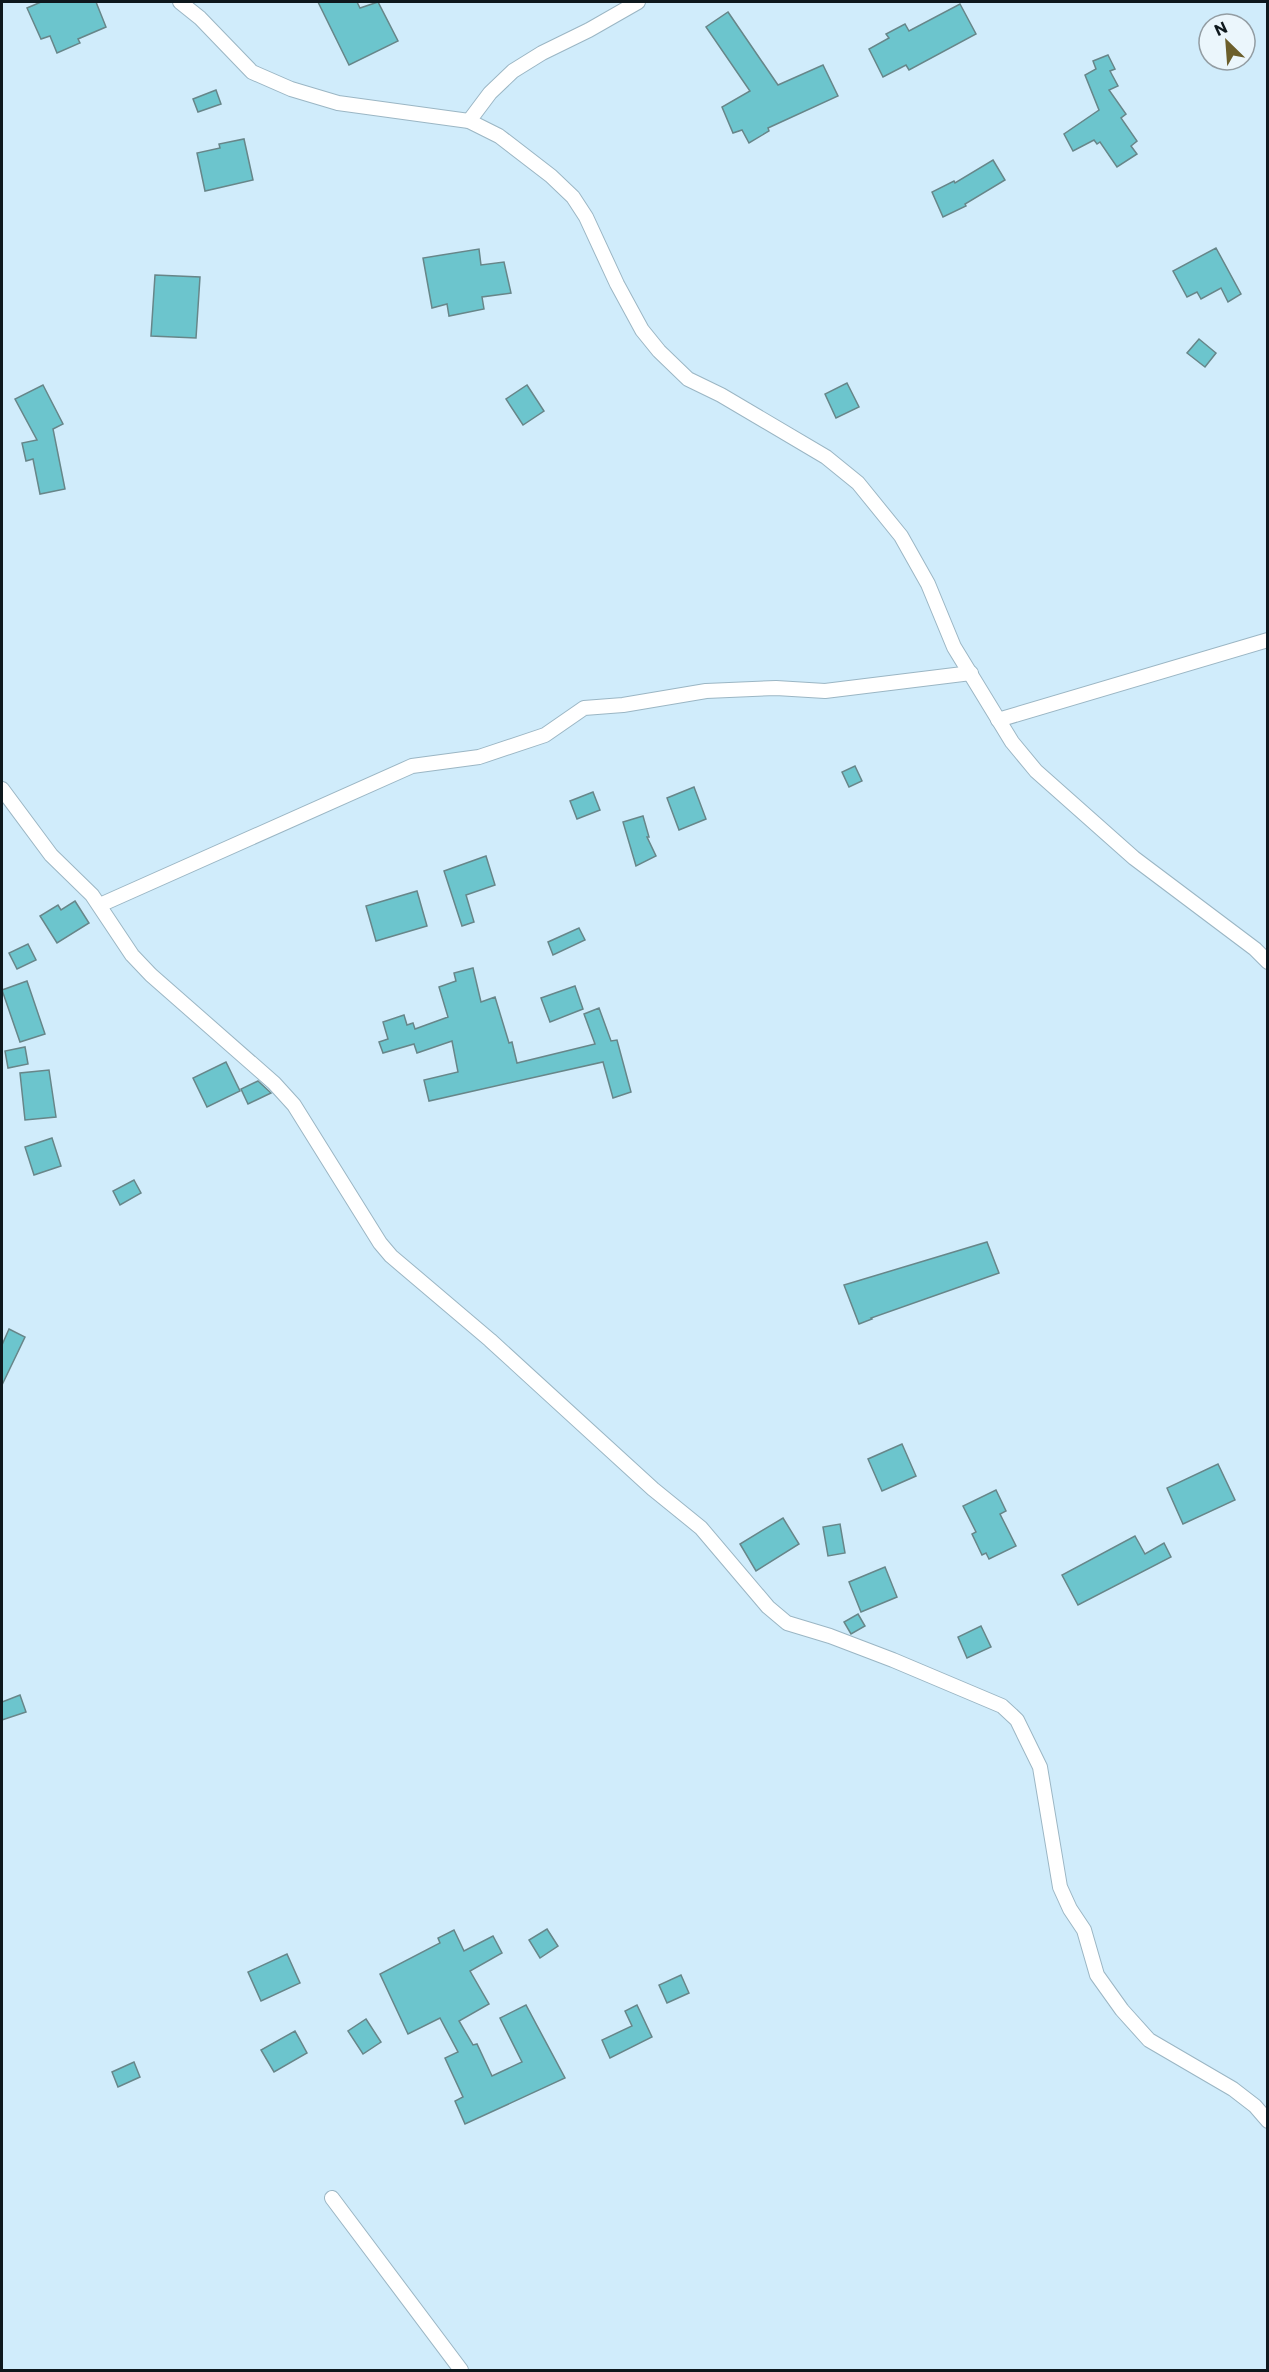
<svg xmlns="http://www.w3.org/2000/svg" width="1269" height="2372" font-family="Commissioner,sans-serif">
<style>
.building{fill:#6cc5cd;stroke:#678689;stroke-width:1.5}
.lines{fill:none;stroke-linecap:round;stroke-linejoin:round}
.street-casing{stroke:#9bb6c4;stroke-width:16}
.street{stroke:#fff;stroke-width:14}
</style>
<rect width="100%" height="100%" fill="#d0ecfb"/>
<g class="building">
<polygon points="41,2 96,2 106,27 78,39 80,43 57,53 50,36 41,39 27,8"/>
<polygon points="318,2 357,2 360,8 378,2 398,41 349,65"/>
<polygon points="960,4 976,34 909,70 906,65 883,77 869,49 889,38 886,34 905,24 909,31"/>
<polygon points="728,12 778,85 823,65 838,96 768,128 769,131 749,143 742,130 733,133 722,107 750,91 706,27"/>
<polygon points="1108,55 1115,69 1110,71 1118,86 1109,90 1126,114 1121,118 1137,141 1131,146 1137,154 1117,167 1100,142 1097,144 1094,140 1073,151 1064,134 1099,110 1085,75 1096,69 1093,61"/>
<polygon points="216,90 221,104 198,112 193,99"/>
<polygon points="244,139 253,180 205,191 197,153 220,148 219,144"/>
<polygon points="993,160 1005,180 965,204 966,206 943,217 932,192 954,181 955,183"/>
<polygon points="1216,248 1241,294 1228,302 1221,288 1201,299 1197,292 1187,297 1173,271"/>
<polygon points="479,249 481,265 504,262 511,293 482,297 484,309 449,316 447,304 432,308 423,258"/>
<polygon points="155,275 200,277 196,338 151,336"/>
<polygon points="1199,339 1216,353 1205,367 1187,353"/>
<polygon points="847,383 859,407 836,418 825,394"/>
<polygon points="43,385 63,424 53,429 65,489 40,494 33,459 26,461 22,443 37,440 15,399"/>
<polygon points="527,385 544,411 523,425 506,399"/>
<polygon points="855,766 862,781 849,787 842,772"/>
<polygon points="694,787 706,819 679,830 667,798"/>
<polygon points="593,792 600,810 577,819 570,801"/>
<polygon points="643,816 649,837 647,837 656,856 636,866 623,822"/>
<polygon points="486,856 495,885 466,895 474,922 462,926 444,871"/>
<polygon points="417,891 427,926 376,941 366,906"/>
<polygon points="75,901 89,923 57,943 40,916 58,905 61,910"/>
<polygon points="579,928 585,940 553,955 548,942"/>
<polygon points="28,944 36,960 17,969 9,953"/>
<polygon points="473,968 481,1002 495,997 509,1043 512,1042 517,1063 595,1044 584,1014 599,1008 611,1041 617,1040 631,1092 613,1098 603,1062 429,1101 424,1080 458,1072 452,1041 417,1053 414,1044 383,1053 379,1042 388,1039 383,1022 404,1015 407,1025 413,1023 415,1029 448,1017 439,987 456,981 454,973"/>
<polygon points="27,981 45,1034 20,1042 2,990"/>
<polygon points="575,986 583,1009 550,1022 541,998"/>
<polygon points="25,1047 28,1064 8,1068 5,1051"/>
<polygon points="226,1062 240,1091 207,1107 193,1078"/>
<polygon points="49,1070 56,1117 25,1120 20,1073"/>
<polygon points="258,1081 271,1093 248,1104 241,1089"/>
<polygon points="52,1138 61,1166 34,1175 25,1147"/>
<polygon points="134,1180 141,1193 120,1205 113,1191"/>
<polygon points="987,1242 999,1273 871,1318 872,1319 859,1324 844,1285"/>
<polygon points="9,1329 25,1337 2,1385 2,1345"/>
<polygon points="902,1444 916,1476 882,1491 868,1459"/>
<polygon points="1218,1464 1235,1500 1183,1524 1167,1488"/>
<polygon points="996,1490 1006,1511 1000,1514 1016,1546 989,1559 986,1553 982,1555 972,1534 976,1532 963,1506"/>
<polygon points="783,1518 799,1544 756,1571 740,1544"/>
<polygon points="840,1524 845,1553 828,1556 823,1527"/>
<polygon points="1135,1536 1145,1554 1164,1543 1171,1557 1078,1605 1062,1575"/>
<polygon points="885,1567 897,1597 861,1612 849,1582"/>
<polygon points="858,1614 865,1626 851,1634 844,1622"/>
<polygon points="981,1626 991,1647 967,1658 958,1637"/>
<polygon points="20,1695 26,1712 2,1720 2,1702"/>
<polygon points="547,1929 558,1946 540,1958 529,1940"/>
<polygon points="454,1930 464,1951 493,1936 502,1953 470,1971 489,2004 459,2021 473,2045 477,2044 492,2076 522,2062 500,2018 526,2005 565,2078 465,2124 455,2101 463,2097 445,2058 458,2052 440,2018 408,2034 380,1974 440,1943 438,1938"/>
<polygon points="287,1954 300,1983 261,2001 248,1972"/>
<polygon points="681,1975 689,1993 667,2003 659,1985"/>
<polygon points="637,2005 652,2037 610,2058 602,2040 632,2026 625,2011"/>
<polygon points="366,2019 381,2042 363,2054 348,2031"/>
<polygon points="295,2031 307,2053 274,2072 261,2050"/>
<polygon points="134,2062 140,2077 118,2087 112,2072"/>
</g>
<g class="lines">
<g class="street-casing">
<g id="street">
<polyline points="180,2 200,18 252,72 291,89 338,103 469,121 499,136 551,176 573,197 586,217 617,284 642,330 659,351 688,379 721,395 826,457 858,483 901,536 928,584 954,647 1012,742 1036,771 1134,858 1255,949 1268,962"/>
<polyline points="469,121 490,93 513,71 542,53 589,30 638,2"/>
<polyline points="998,720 1268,640"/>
<polyline points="2,789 51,855 92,895 132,955 151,975 274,1083 294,1105 380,1243 391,1256 490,1340 653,1489 701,1528 768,1607 787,1623 830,1636 893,1660 1002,1706 1017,1720 1040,1767 1060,1887 1070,1909 1084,1930 1097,1975 1122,2010 1149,2040 1233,2089 1255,2106 1268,2121"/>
<polyline points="100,905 412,766 479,757 545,735 584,708 623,705 706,691 776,688 825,691 971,673"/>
<polyline points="332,2198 461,2370"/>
</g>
</g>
<use href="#street" class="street"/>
</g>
<rect width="1269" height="2372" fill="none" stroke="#0e181d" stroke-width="6"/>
<g transform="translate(1227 42) rotate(335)"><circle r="28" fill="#ebf6fc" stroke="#939da3" stroke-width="1.5"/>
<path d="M0-4.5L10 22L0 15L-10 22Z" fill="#6b5e2b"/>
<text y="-9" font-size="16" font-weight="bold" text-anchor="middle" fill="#0e181d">N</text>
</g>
</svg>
